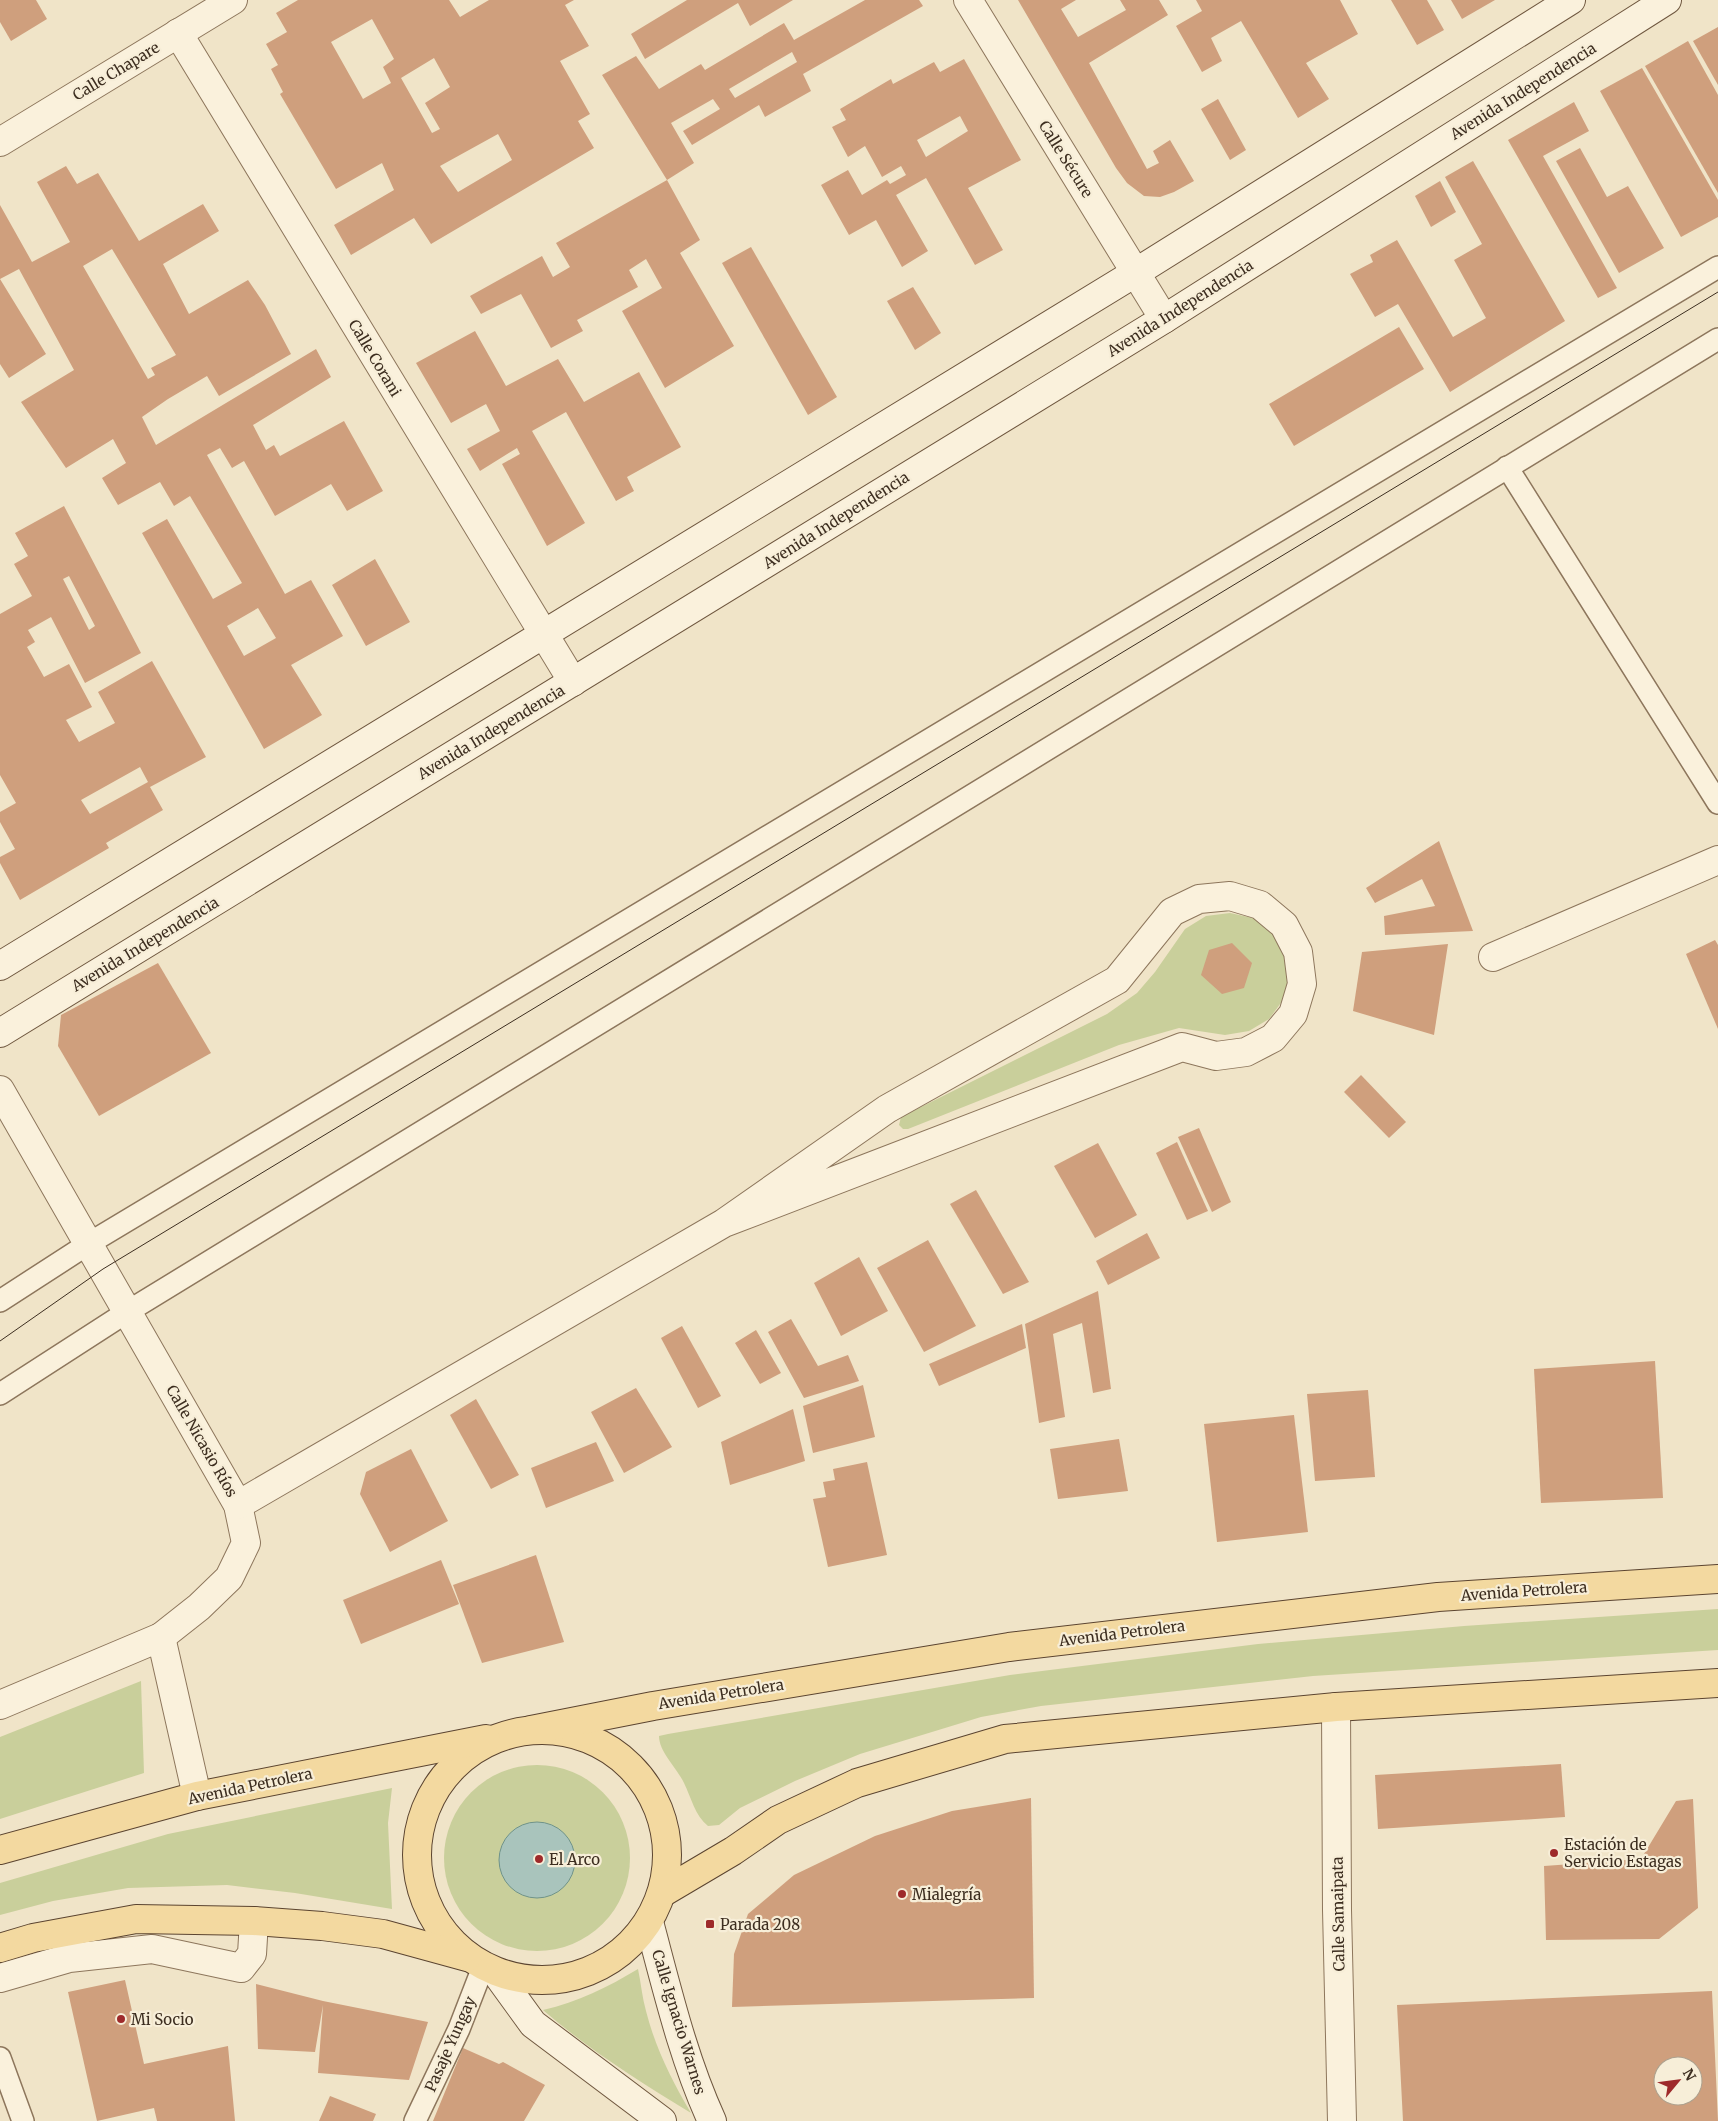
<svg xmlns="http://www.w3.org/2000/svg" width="1718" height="2121" font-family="Merriweather,serif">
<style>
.green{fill:#c9cf9b}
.water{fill:#a9c4bc;stroke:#6f938a}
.building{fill:#cf9f7d;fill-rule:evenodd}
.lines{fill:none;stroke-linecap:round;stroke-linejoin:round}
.service-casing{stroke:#8d765c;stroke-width:24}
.minor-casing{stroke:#8d765c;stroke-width:30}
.secondary-casing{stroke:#6f573f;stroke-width:30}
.primary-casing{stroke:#5b4430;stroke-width:30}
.service{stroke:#faf1dc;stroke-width:21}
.minor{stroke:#faf1dc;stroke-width:28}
.secondary{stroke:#faf1dc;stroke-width:28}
.primary{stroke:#f3d9a0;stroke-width:28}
.tram{stroke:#3d2e20;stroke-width:1}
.poi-dot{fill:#9e2a2b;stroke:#f7eed8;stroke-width:2}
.labels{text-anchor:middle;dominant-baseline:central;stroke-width:4.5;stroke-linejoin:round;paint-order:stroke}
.street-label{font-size:15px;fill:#3d2e20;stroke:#f7eed8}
.poi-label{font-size:15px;fill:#3d2e20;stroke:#f7eed8;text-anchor:start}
</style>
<rect width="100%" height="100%" fill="#f0e4c8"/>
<g class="green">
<polygon points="1230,913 1253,918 1272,932 1284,953 1289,977 1283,1000 1269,1019 1249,1031 1225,1035 1179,1028 1119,1045 908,1129 903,1129 899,1125 901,1117 1107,1014 1137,993 1155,972 1185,929 1206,916"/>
<path d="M1718,1609v41l-405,26 -272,30 -60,11 -121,37 -65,27 -55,27 -21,17 -11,1c-13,-10 -17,-29 -24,-43 -7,-15 -25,-31 -25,-47l9,-2 342,-59 248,-31 206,-18z"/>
<polygon points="141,1681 144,1773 0,1819 0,1737"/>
<circle cx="537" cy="1858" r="93"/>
<polygon points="392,1788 388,1823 392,1909 295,1893 227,1885 128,1888 53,1901 0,1915 0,1883 168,1834"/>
<path d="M638,1969c3,14 4,28 8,42 9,36 26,70 45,102 -51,-31 -103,-64 -148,-103 35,-8 65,-23 95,-41z"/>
</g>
<circle class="water" cx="537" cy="1860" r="38"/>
<g class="building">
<polygon points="0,0 36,0 47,19 11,41 0,22"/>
<path d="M298,0h151l11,17 29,-17h85l-9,5 24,41 -29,15 30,53 -12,7 16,27 -163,96 -17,-26 -63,37 -17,-30 60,-35 -12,-27 -46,26 -56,-95 3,-2 -12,-23 7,-4 -12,-21 21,-12 -11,-19zM372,19l22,40 -11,8 8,16 -28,16 -32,-57zM434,58l16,29 -25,16 15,26 -8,4 -31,-55zM498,134l14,26 -54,32 -18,-26z"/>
<polygon points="687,0 793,0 750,26 738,3 645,59 631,34"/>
<path d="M865,0h54l4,6 -120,68 8,17 -46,26 -6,-12 -67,40 -9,-14 37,-22 -7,-10 -42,24 23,40 -27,17 -65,-105 34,-19 23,33 42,-25 4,6 79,-47 10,17zM792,52l5,10 -62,36 -6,-9z"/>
<polygon points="1018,0 1076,0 1061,9 1078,37 1126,10 1120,0 1159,0 1168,15 1089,63 1147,169 1159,163 1153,151 1170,140 1194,181 1174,192 1160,197 1144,196 1127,183 1116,168"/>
<polygon points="1196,0 1340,0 1358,34 1306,63 1329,99 1298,118 1241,21 1211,38 1222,61 1202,72 1176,26 1202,11"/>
<polygon points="1391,0 1427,0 1444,30 1417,45"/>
<polygon points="1451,0 1495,0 1462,19"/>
<polygon points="1718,27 1718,85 1693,41"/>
<polygon points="1688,41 1718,95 1718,193 1645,66"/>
<path d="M964,59l57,101 -53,28 35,62 -28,15 -49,-87 -30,17 32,56 -26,16 -26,-47 -27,15 -28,-50 27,-15 14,25 25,-15 3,4 16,-9 -5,-9 -19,11 -17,-31 -17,11 -16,-30 14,-7 -6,-11 51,-30 2,5 41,-22 6,10zM960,116l8,15 -42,26 -9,-17z"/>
<polygon points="1642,68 1718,200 1718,217 1681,237 1600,91"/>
<polygon points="1218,99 1246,150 1230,160 1201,109"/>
<polygon points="1574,102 1589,131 1543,156 1617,288 1598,298 1508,140"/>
<polygon points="1580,148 1607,197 1628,186 1664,248 1619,273 1556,161"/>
<polygon points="1473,161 1565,321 1450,392 1398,304 1375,317 1350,274 1373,262 1370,255 1397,240 1453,337 1486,318 1454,260 1482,244 1445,177"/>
<path d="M66,166l11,18 21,-11 41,68 64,-37 16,27 -56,33 26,50 59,-34 17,25 26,49 -72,42 -12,-20 -39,23 -26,18 14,28 160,-96 15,28 -78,48 13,25 8,-5 6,11 64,-35 39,70 -36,20 -16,-27 -56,32 -31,-55 -12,7 -12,-20 -13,7 78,139 26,-14 32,56 -52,29 31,50 -58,34 -122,-216 25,-14 46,80 29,-16 -52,-87 -16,10 -14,-24 -42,23 -16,-27 24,-15 -13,-24 -47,29 -45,-66 53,-32 -55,-101 -19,10 46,75 -37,24 -9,-14v-159l32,57 38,-20 -33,-60zM112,249l64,106 -25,13 4,7 -7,4 -65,-113zM258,608l18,30 -32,18 -17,-30z"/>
<polygon points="667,180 700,240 680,253 734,346 665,388 622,311 662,288 646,259 629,270 638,287 577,320 583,331 551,348 521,294 481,314 470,296 542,256 553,277 570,267 556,243"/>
<polygon points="1440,181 1456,212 1431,227 1415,196"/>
<polygon points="751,247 837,397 808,415 722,263"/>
<polygon points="913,287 941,333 915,350 887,301"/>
<polygon points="1399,327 1424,369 1294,446 1269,404"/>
<polygon points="475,331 506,386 558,359 584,402 639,372 681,447 627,477 634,491 616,501 566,412 532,431 585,523 547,546 502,464 520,454 517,448 480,471 467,449 500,431 486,404 451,423 416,363"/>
<path d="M64,506l77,147 -56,30 -34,-66 -23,13 7,12 -8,5 17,30 25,-13 23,43 -26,13 13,22 36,-19 -17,-31 54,-31 54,96 -56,30 13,23 -57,33 3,5 -89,52 -20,-37v-6l15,-8 -15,-27v-10l16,-9 -16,-28v-161l32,-18 -18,-32 14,-8 -13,-23zM69,576l26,50 -6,4 -26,-51zM140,767l8,15 -58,32 -9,-14z"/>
<polygon points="375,559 410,622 366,646 332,585"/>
<polygon points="1439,841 1473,931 1385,935 1384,916 1435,906 1422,879 1375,903 1366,888"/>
<polygon points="1715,940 1718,945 1718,1029 1686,954"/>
<polygon points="1232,943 1252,963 1244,988 1222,994 1201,975 1209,950"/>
<polygon points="1448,944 1434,1035 1353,1011 1362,952"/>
<polygon points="158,963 211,1053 99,1116 58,1046 61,1015"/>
<polygon points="1361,1075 1406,1122 1389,1138 1344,1092"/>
<polygon points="1199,1128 1231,1202 1212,1212 1178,1137"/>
<polygon points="1177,1142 1208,1211 1187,1220 1156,1153"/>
<polygon points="1098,1143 1137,1215 1095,1238 1054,1166"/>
<polygon points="976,1190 1029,1282 1003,1294 950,1204"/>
<polygon points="1147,1233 1160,1258 1108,1285 1096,1261"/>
<polygon points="928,1240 976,1326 924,1352 877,1268"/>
<polygon points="859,1257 888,1311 841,1336 814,1283"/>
<polygon points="1098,1291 1111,1389 1093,1393 1082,1323 1053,1334 1065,1417 1039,1423 1025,1324"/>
<polygon points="791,1319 818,1366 848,1355 859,1381 804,1398 768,1332"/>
<polygon points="1022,1324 1026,1348 939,1386 929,1364"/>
<polygon points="682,1326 721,1396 698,1408 661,1338"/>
<polygon points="756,1330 781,1373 760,1384 735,1343"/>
<polygon points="1655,1361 1663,1498 1541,1503 1534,1369"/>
<polygon points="863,1385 875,1437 813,1453 803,1406"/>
<polygon points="636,1388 672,1447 624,1473 591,1412"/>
<polygon points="1368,1390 1375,1477 1315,1481 1307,1394"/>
<polygon points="476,1399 519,1475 491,1489 450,1415"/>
<polygon points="793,1409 805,1461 730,1485 721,1442"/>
<polygon points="1294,1415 1308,1532 1217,1542 1204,1424"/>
<polygon points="1119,1439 1128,1491 1058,1499 1050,1449"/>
<polygon points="596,1442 614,1481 546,1508 531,1468"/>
<polygon points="411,1449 448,1521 390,1552 360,1494 366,1472"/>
<polygon points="867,1462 887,1555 828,1567 813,1499 826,1497 823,1482 835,1480 833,1469"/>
<polygon points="536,1555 564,1642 482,1663 453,1585"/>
<polygon points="441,1560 459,1604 361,1644 343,1600"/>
<polygon points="1561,1764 1565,1817 1378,1829 1375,1775"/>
<polygon points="1031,1798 1034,1998 732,2007 734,1954 748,1914 794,1875 875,1836 952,1811"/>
<polygon points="1693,1799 1698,1908 1659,1939 1546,1940 1544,1866 1641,1859 1676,1801"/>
<polygon points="125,1980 144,2064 228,2046 235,2121 157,2121 154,2108 97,2121 68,1992"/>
<polygon points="256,1984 323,2001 428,2022 409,2080 318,2073 323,2005 315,2052 258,2049"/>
<path d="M1712,1991l6,130h-315l-6,-116zM1663,2066h30v30h-30z"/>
<polygon points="463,2048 499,2064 503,2062 545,2085 524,2121 433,2121"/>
<polygon points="330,2096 376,2114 373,2121 319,2121"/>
</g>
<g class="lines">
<g class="service-casing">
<g id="service">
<polyline points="1507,467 1718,803"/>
<polyline points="0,1301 88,1244 1718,267"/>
<polyline points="0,1394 127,1312 1718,339"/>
<polyline points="0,2058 23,2121"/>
<polyline points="415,2121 459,2029 483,1967"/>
</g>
</g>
<g class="minor-casing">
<g id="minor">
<polyline points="968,0 1164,319"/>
<polyline points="178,33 573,682"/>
<polyline points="0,142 233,0"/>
<polyline points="1493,957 1718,860"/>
<polyline points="0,1090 238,1505 246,1543 229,1578 199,1607 161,1637 0,1705"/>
<polyline points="238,1505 724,1223 887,1109 1117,980 1172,912 1199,899 1230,896 1260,905 1284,925 1298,952 1302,984 1293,1014 1273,1038 1246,1052 1216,1056 1182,1047 724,1223"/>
<polyline points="161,1637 197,1796"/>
<polyline points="1336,1707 1337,1910 1342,2121"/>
<polyline points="0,1978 69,1958 152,1949 241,1968 252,1954 254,1921"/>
</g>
</g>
<g class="secondary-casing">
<g id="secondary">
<polyline points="0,966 1135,273 1571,0"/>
<polyline points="0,1033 1164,319 1667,0"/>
<path d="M649,1922c18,67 34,136 63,199"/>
<polyline points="496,1973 533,2024 662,2121"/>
</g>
</g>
<g class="primary-casing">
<g id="primary">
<circle cx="542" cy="1855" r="125"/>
<polyline points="531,1730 653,1706 1009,1647 1438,1597 1718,1579"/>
<polyline points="0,1850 197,1796 486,1739"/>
<polyline points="662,1893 733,1851 778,1820 857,1783 1005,1739 1336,1707 1718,1683"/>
<polyline points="0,1948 33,1938 136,1919 254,1921 322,1926 383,1934 467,1957"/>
</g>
</g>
<use href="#service" class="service"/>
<use href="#minor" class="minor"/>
<use href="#secondary" class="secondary"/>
<use href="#primary" class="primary"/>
<polyline class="tram" points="0,1341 103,1269 1718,292"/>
</g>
<g class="poi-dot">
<circle cx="1554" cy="1853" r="5"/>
<circle cx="539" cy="1859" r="5"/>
<circle cx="902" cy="1894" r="5"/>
<rect x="705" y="1919" width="10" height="10" rx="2.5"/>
<circle cx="121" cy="2019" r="5"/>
</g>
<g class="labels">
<g class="street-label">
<text transform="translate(116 71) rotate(-31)">Calle Chapare</text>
<text transform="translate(1523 91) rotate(-32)">Avenida Independencia</text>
<text transform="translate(1066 159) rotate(58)">Calle Sécure</text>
<text transform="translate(1180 308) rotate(-32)">Avenida Independencia</text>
<text transform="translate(375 358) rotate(59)">Calle Corani</text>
<text transform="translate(836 520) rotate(-32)">Avenida Independencia</text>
<text transform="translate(491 732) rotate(-31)">Avenida Independencia</text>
<text transform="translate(145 944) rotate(-31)">Avenida Independencia</text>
<text transform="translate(202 1441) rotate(60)">Calle Nicasio Ríos</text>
<text transform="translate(1524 1591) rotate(-4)">Avenida Petrolera</text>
<text transform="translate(1122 1633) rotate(-7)">Avenida Petrolera</text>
<text transform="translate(721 1694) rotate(-9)">Avenida Petrolera</text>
<text transform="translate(250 1786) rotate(-12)">Avenida Petrolera</text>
<text transform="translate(1338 1914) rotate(-91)">Calle Samaipata</text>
<text transform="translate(679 2022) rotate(73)">Calle Ignacio Warnes</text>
<text transform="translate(450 2044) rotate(-66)">Pasaje Yungay</text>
</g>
<g class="poi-label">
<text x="1564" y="1844">Estación de<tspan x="1564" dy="17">Servicio Estagas</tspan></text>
<text x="549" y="1859">El Arco</text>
<text x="912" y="1894">Mialegría</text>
<text x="720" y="1924">Parada 208</text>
<text x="131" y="2019">Mi Socio</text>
</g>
</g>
<g transform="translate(1678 2081) rotate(61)"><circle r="24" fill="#f7eed8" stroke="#ada18e"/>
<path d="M0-4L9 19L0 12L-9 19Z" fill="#9e2a2b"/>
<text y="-8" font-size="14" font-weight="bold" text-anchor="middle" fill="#3d2e20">N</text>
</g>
</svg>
